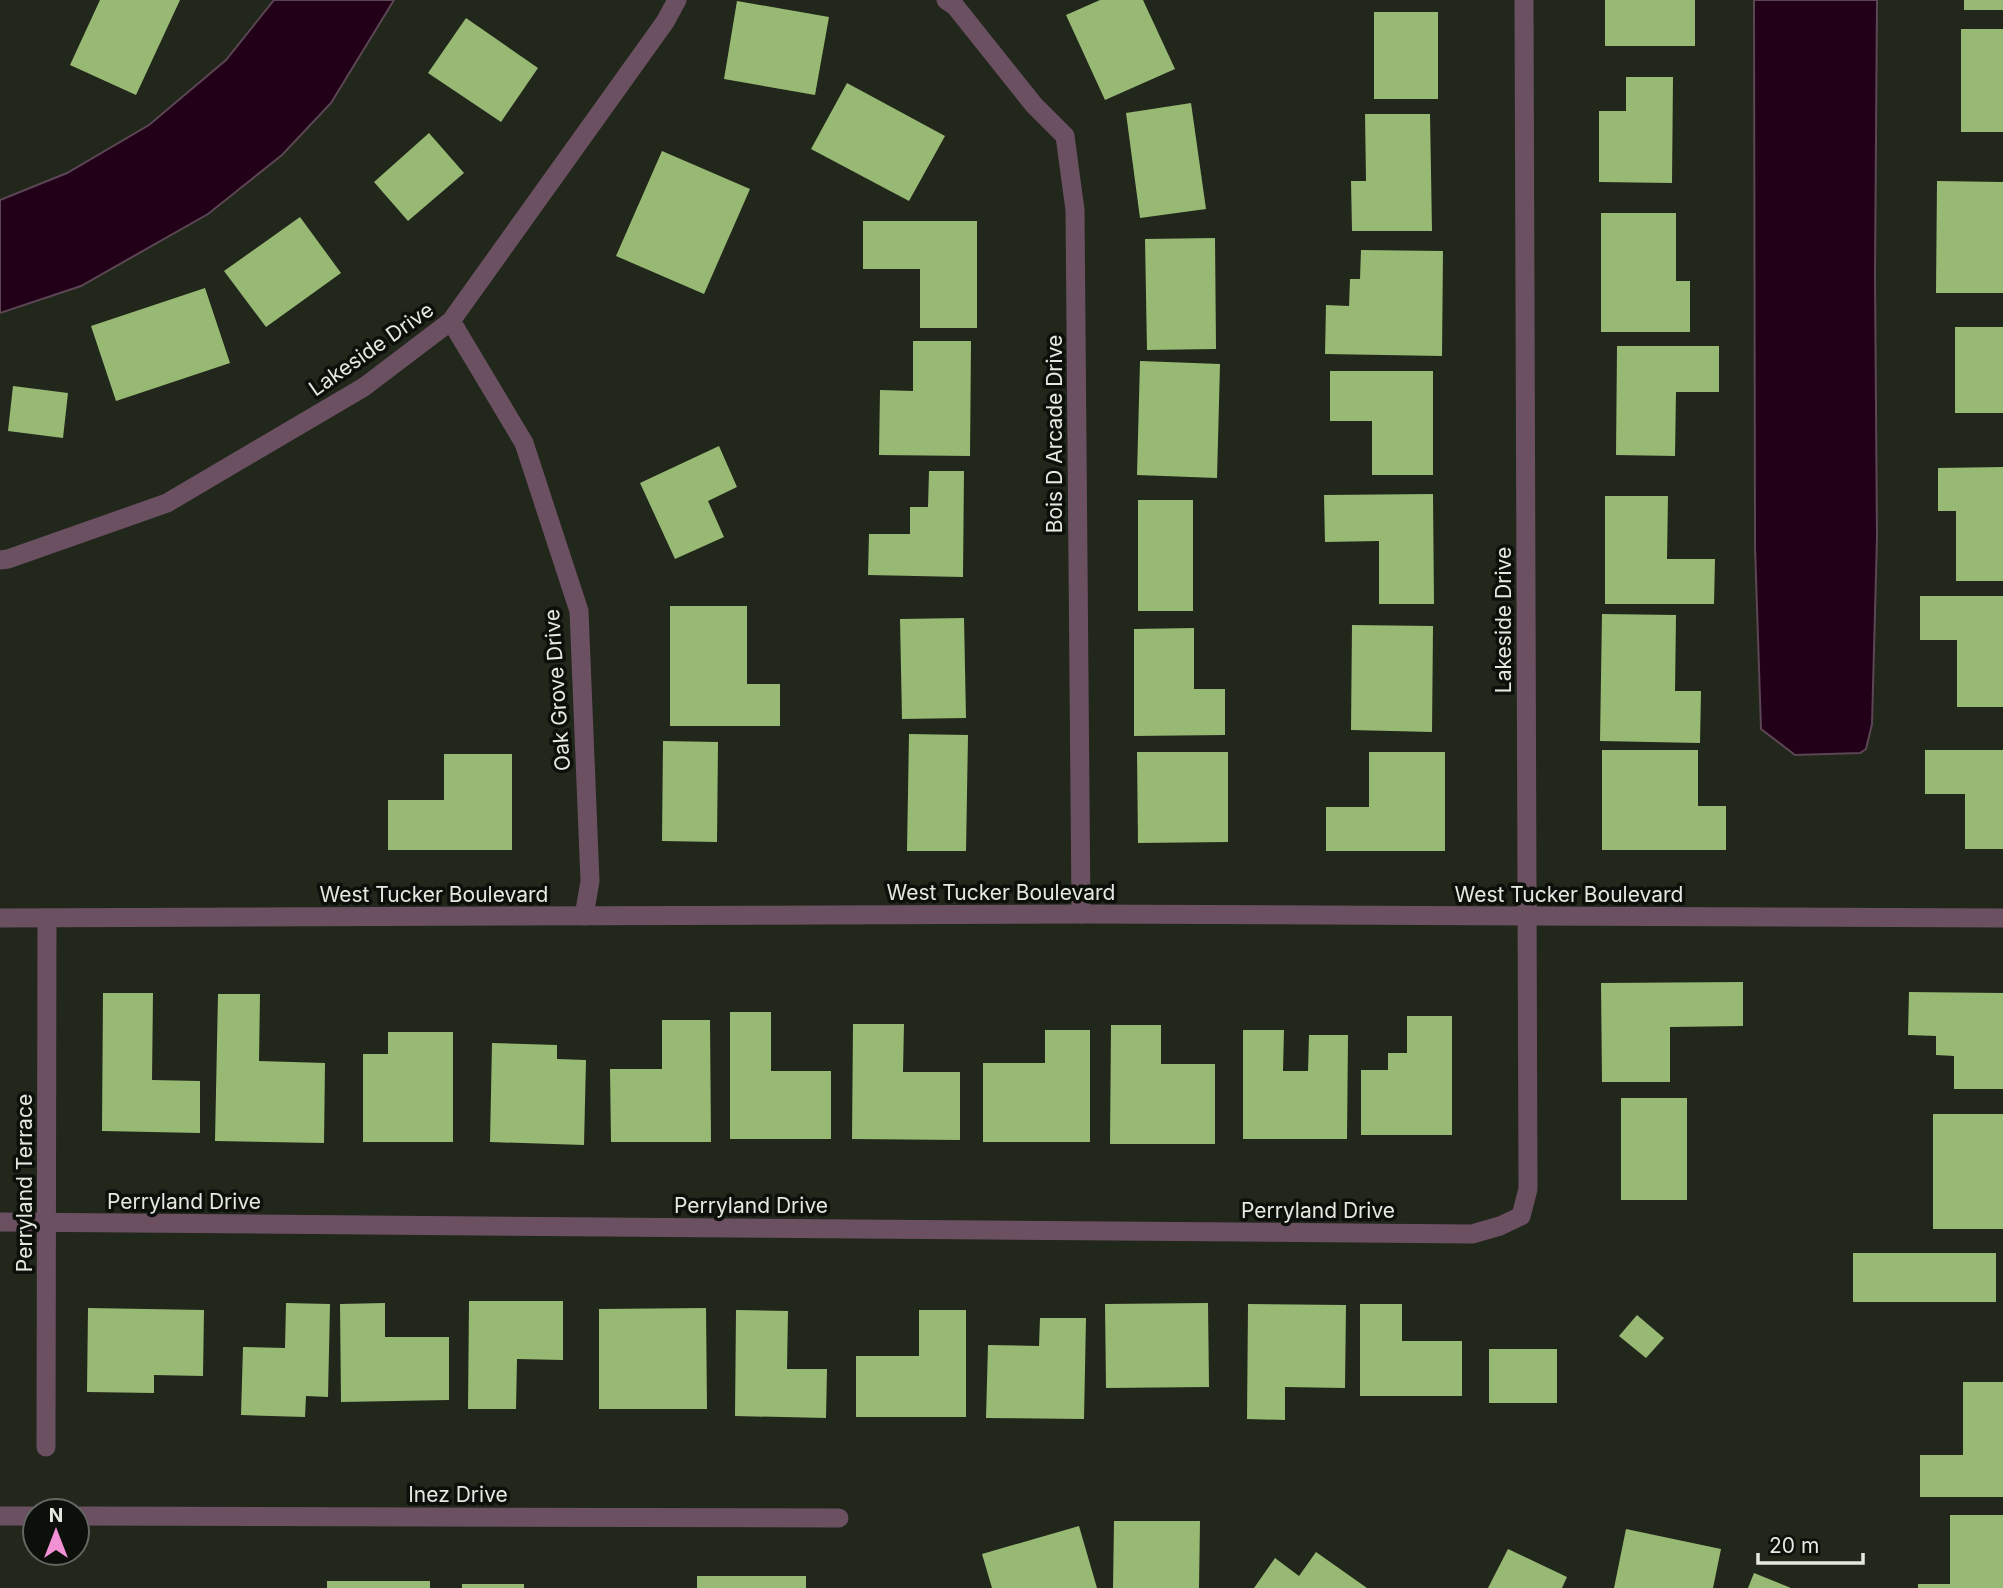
<svg xmlns="http://www.w3.org/2000/svg" width="2003" height="1588" font-family="Inter,sans-serif">
<style>
.water{fill:#210018;stroke:#5c4654;stroke-width:2}
.building{fill:#98b974}
.lines{fill:none;stroke-linecap:round;stroke-linejoin:round}
.minor{stroke:#6b5062;stroke-width:19}
.tertiary{stroke:#6b5062;stroke-width:19}
.labels{text-anchor:middle;dominant-baseline:central;stroke-width:7;stroke-linejoin:round;paint-order:stroke}
.street-label{font-size:21px;fill:#e4e8e0;stroke:#0c0f0a}
</style>
<rect width="100%" height="100%" fill="#21271b"/>
<g class="water">
<polygon points="274,0 394,0 331,103 282,155 208,214 81,286 0,313 0,200 67,173 149,125 226,60"/>
<polygon points="1754,0 1877,0 1875,276 1877,537 1872,724 1866,749 1860,753 1795,755 1761,729 1755,547"/>
</g>
<g class="building">
<polygon points="100,0 180,0 136,95 70,65"/>
<polygon points="1100,0 1143,0 1175,69 1105,100 1066,15"/>
<rect x="1605" y="0" width="90" height="46"/>
<rect x="1964" y="0" width="39" height="10"/>
<polygon points="737,1 829,17 815,95 724,79"/>
<rect x="1374" y="12" width="64" height="87"/>
<polygon points="466,18 538,68 501,122 428,73"/>
<rect x="1961" y="29" width="42" height="103"/>
<polygon points="1626,77 1673,77 1672,183 1599,182 1599,111 1626,111"/>
<polygon points="847,83 945,136 909,201 811,149"/>
<polygon points="1191,103 1206,209 1140,218 1126,113"/>
<polygon points="1365,114 1430,114 1432,231 1352,231 1351,181 1366,181"/>
<polygon points="429,133 464,173 408,221 374,182"/>
<polygon points="662,151 750,189 704,294 616,256"/>
<polygon points="1937,181 2003,182 2003,293 1936,293"/>
<polygon points="1601,213 1676,213 1676,281 1690,281 1690,332 1601,332"/>
<polygon points="300,217 341,273 266,327 224,271"/>
<polygon points="863,221 977,221 977,328 920,328 920,269 863,269"/>
<polygon points="1215,238 1216,349 1147,350 1145,239"/>
<polygon points="1361,250 1443,251 1442,356 1325,354 1326,305 1349,306 1350,279 1360,279"/>
<polygon points="205,288 230,363 116,401 91,326"/>
<rect x="1955" y="327" width="48" height="86"/>
<polygon points="913,341 971,341 970,456 879,455 880,390 913,391"/>
<polygon points="1617,346 1719,346 1719,392 1676,392 1675,456 1616,455"/>
<polygon points="1140,361 1220,364 1217,478 1137,475"/>
<polygon points="1330,371 1433,371 1433,475 1372,475 1372,421 1330,421"/>
<polygon points="13,386 68,393 63,438 8,431"/>
<polygon points="719,446 737,487 708,501 724,537 675,559 640,483"/>
<polygon points="2003,467 2003,581 1956,581 1956,511 1938,511 1938,468"/>
<polygon points="929,471 964,471 963,577 868,575 869,534 910,534 910,507 928,507"/>
<polygon points="1433,494 1434,604 1379,604 1379,541 1325,542 1324,495"/>
<polygon points="1605,496 1668,496 1667,559 1715,559 1714,604 1605,604"/>
<rect x="1138" y="500" width="55" height="111"/>
<polygon points="1920,596 2003,596 2003,707 1957,707 1957,640 1920,640"/>
<polygon points="670,606 747,606 747,684 780,684 780,726 670,726"/>
<polygon points="1602,614 1676,615 1675,691 1701,691 1700,743 1600,741"/>
<polygon points="964,618 966,718 902,719 900,619"/>
<polygon points="1352,625 1433,626 1432,732 1351,730"/>
<polygon points="1194,628 1194,689 1225,689 1225,735 1134,736 1134,629"/>
<polygon points="909,734 968,735 966,851 907,851"/>
<polygon points="663,741 718,742 717,842 662,841"/>
<polygon points="1602,750 1698,750 1698,806 1726,806 1726,850 1602,850"/>
<polygon points="1925,750 2003,750 2003,849 1965,849 1965,794 1925,794"/>
<polygon points="1137,752 1228,752 1228,842 1138,843"/>
<polygon points="1369,752 1445,752 1445,851 1326,851 1326,807 1369,807"/>
<polygon points="444,754 512,754 512,850 388,850 388,800 444,800"/>
<polygon points="1743,982 1743,1026 1670,1027 1670,1082 1602,1082 1601,983"/>
<polygon points="1909,992 2003,993 2003,1089 1954,1089 1954,1056 1936,1055 1936,1036 1908,1035"/>
<polygon points="103,993 153,993 152,1080 200,1081 200,1133 102,1131"/>
<polygon points="218,994 260,994 259,1061 325,1063 324,1143 215,1141"/>
<polygon points="730,1012 771,1012 771,1071 831,1071 831,1139 730,1139"/>
<polygon points="1407,1016 1452,1016 1452,1135 1361,1135 1361,1070 1388,1070 1388,1053 1407,1053"/>
<polygon points="662,1020 710,1020 711,1142 611,1142 610,1069 662,1069"/>
<polygon points="853,1024 904,1024 903,1072 960,1072 960,1140 852,1139"/>
<polygon points="1111,1025 1161,1025 1161,1064 1215,1064 1215,1144 1110,1144"/>
<polygon points="1045,1030 1090,1030 1090,1142 983,1142 983,1063 1045,1063"/>
<polygon points="1243,1030 1284,1030 1283,1071 1308,1071 1309,1035 1348,1035 1347,1139 1243,1139"/>
<polygon points="388,1032 453,1032 453,1142 363,1142 363,1054 388,1054"/>
<polygon points="492,1043 557,1045 557,1059 586,1060 584,1145 490,1142"/>
<rect x="1621" y="1098" width="66" height="102"/>
<rect x="1933" y="1114" width="70" height="115"/>
<rect x="1853" y="1253" width="143" height="49"/>
<polygon points="469,1301 563,1301 563,1360 517,1359 516,1409 468,1409"/>
<polygon points="286,1303 330,1304 328,1397 306,1396 305,1417 241,1415 243,1347 285,1348"/>
<polygon points="385,1303 385,1337 449,1337 449,1400 341,1402 340,1304"/>
<polygon points="1208,1303 1209,1387 1106,1388 1105,1304"/>
<polygon points="1248,1304 1346,1305 1345,1388 1285,1387 1285,1420 1247,1419"/>
<polygon points="1360,1304 1402,1304 1402,1341 1462,1341 1462,1396 1360,1396"/>
<polygon points="88,1308 204,1310 203,1376 154,1375 154,1393 87,1392"/>
<polygon points="706,1308 707,1409 599,1409 599,1309"/>
<polygon points="736,1310 788,1311 787,1369 827,1369 826,1418 735,1416"/>
<polygon points="919,1310 966,1310 966,1417 856,1417 856,1356 919,1356"/>
<polygon points="1637,1315 1664,1338 1646,1358 1619,1336"/>
<polygon points="1040,1318 1086,1318 1084,1419 986,1418 988,1345 1039,1346"/>
<rect x="1489" y="1349" width="68" height="54"/>
<polygon points="1963,1382 2003,1382 2003,1497 1920,1497 1920,1455 1963,1455"/>
<polygon points="1950,1515 2003,1515 2003,1588 1918,1588 1918,1584 1950,1584"/>
<polygon points="1114,1521 1200,1521 1199,1588 1113,1588"/>
<polygon points="1079,1526 1097,1588 992,1588 982,1554"/>
<polygon points="1626,1529 1721,1549 1713,1588 1614,1588"/>
<polygon points="1508,1549 1567,1577 1562,1588 1488,1588"/>
<polygon points="1316,1552 1367,1588 1254,1588 1275,1558 1299,1576"/>
<polygon points="1754,1573 1791,1588 1748,1588"/>
<rect x="697" y="1576" width="109" height="12"/>
<rect x="327" y="1581" width="103" height="7"/>
<rect x="462" y="1584" width="62" height="4"/>
</g>
<g class="lines">
<g class="minor">
<polyline points="946,0 955,6 1034,105 1065,136 1075,210 1081,914"/>
<polyline points="451,321 524,443 579,611 590,881 584,916"/>
<polyline points="0,560 8,559 167,503 364,387 451,321 665,22 677,0"/>
<polyline points="0,1222 1472,1234 1500,1226 1521,1216 1528,1189 1524,0"/>
<polyline points="46,1447 47,918"/>
<polyline points="0,1516 35,1516"/>
<polyline points="77,1516 839,1518"/>
</g>
<polyline class="tertiary" points="0,918 1081,914 2003,918"/>
</g>
<g class="labels">
<g class="street-label">
<text transform="translate(371 349) rotate(-35)">Lakeside Drive</text>
<text transform="translate(1054 434) rotate(-90)">Bois D Arcade Drive</text>
<text transform="translate(1503 620) rotate(-90)">Lakeside Drive</text>
<text transform="translate(557 690) rotate(-94)">Oak Grove Drive</text>
<text x="1001" y="892">West Tucker Boulevard</text>
<text x="434" y="894">West Tucker Boulevard</text>
<text x="1569" y="894">West Tucker Boulevard</text>
<text transform="translate(24 1183) rotate(-90)">Perryland Terrace</text>
<text x="184" y="1201">Perryland Drive</text>
<text x="751" y="1205">Perryland Drive</text>
<text x="1318" y="1210">Perryland Drive</text>
<text x="458" y="1494">Inez Drive</text>
</g>
</g>
<g transform="translate(56 1532)"><circle r="33" fill="#0c0f0a" stroke="#626660" stroke-width="2"/>
<path d="M0-5L12 26L0 18L-12 26Z" fill="#f391d5"/>
<text y="-10" font-size="19" font-weight="bold" text-anchor="middle" fill="#e4e8e0">N</text>
</g>
<path d="M1758 1553v10h105v-10" fill="none" stroke="#e4e8e0" stroke-width="3.5"/>
<text x="1769" y="1553" font-size="21" fill="#e4e8e0" stroke="#0c0f0a" stroke-width="5" paint-order="stroke">20 m</text>
</svg>
